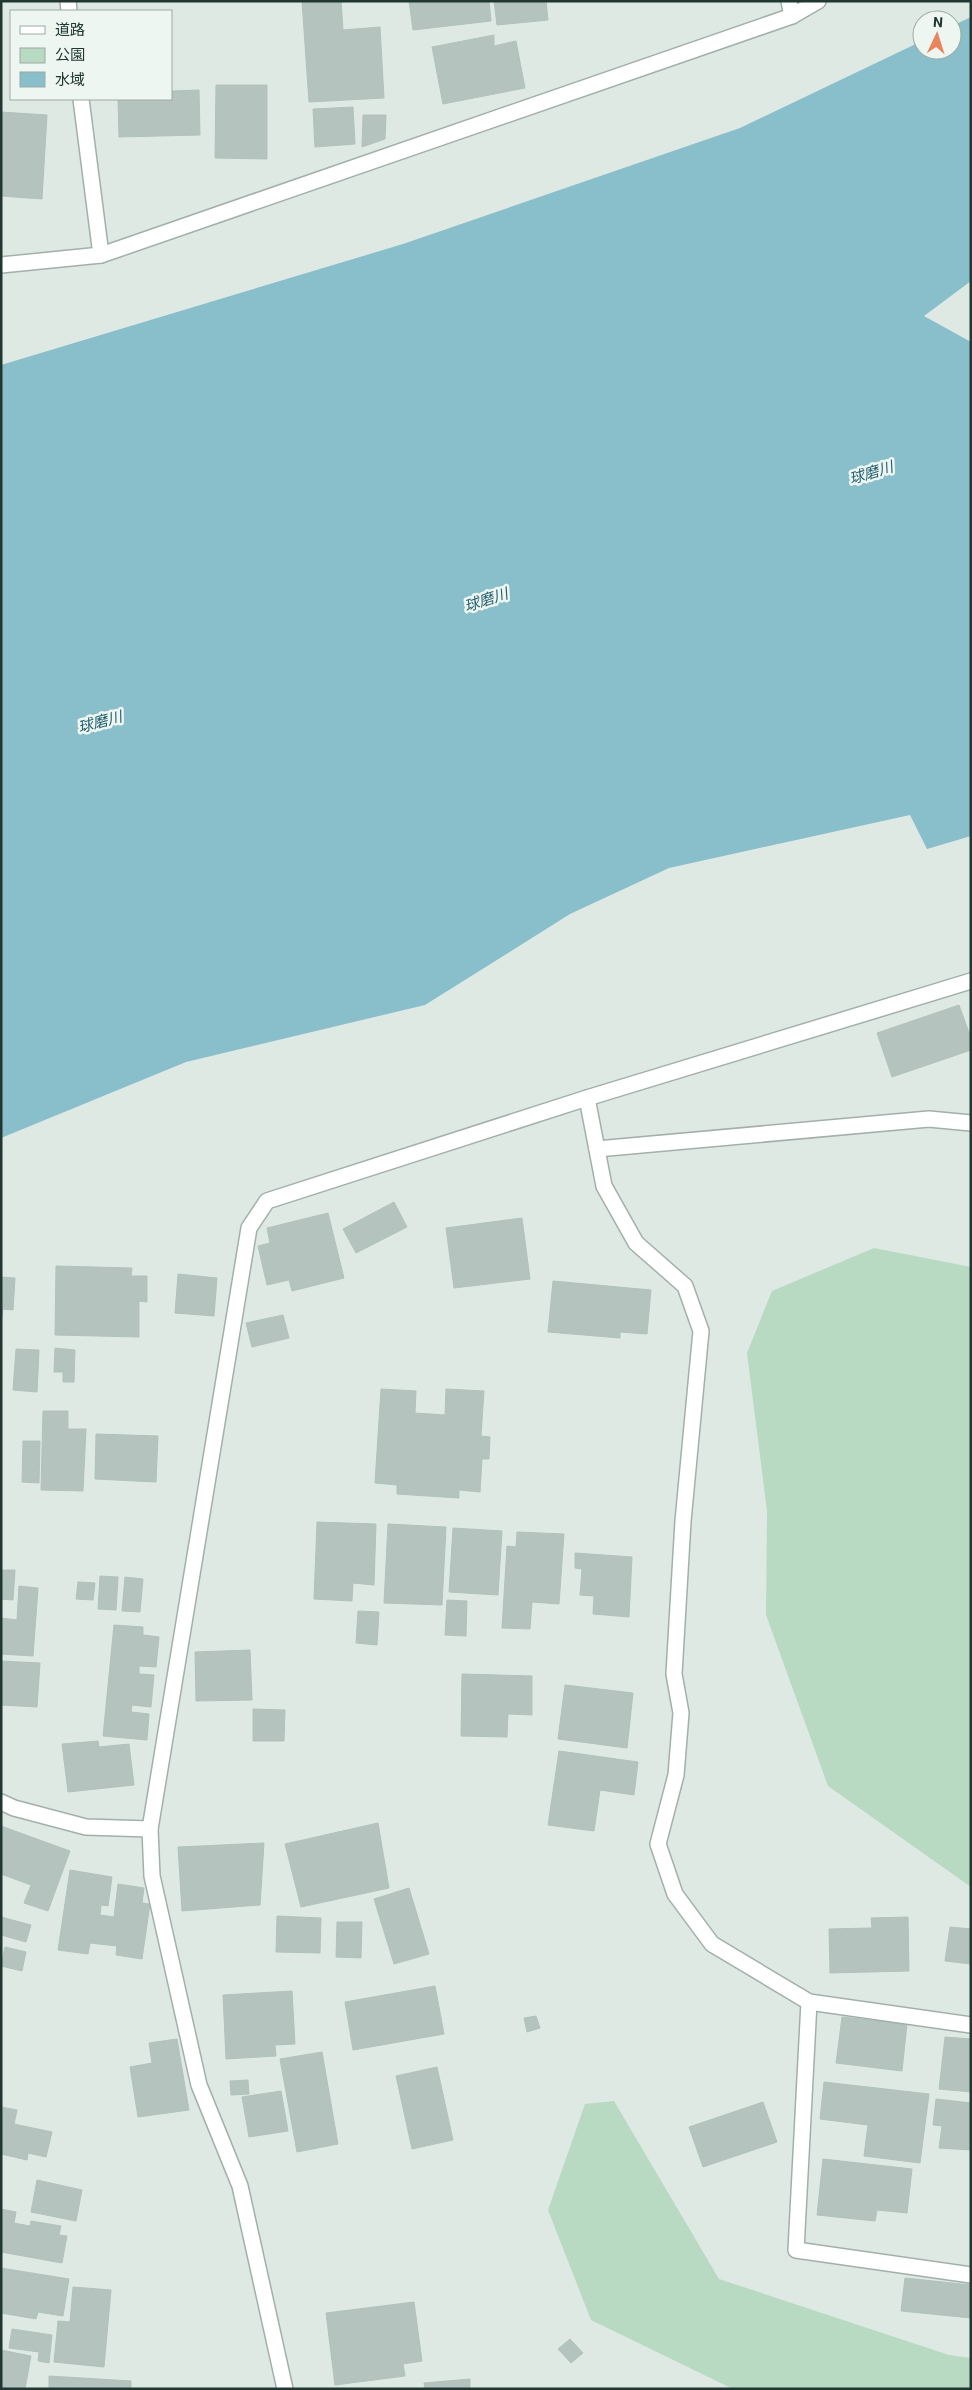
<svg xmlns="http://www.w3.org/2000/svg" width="972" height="2390" font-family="Roboto,'Noto Sans JP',sans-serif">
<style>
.green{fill:#b8d9c2}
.water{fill:#89becb}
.building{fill:#b4c3be;stroke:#b1c2bc}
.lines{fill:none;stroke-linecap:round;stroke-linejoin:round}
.street-casing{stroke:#a2b0ab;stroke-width:18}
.street{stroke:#fff;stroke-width:15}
.labels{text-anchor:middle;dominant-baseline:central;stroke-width:5;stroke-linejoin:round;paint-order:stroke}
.water-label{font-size:15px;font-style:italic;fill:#205e6e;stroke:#eef6f2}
</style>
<rect width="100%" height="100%" fill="#dee9e4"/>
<g class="green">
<polygon points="874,1248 971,1267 971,1887 828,1786 766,1615 767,1511 747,1353 772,1291"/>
<polygon points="614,2101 719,2279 949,2355 971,2358 971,2389 733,2389 591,2320 548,2210 585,2104"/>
</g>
<polygon class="water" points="971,17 971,281 924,316 971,342 971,836 927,849 910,815 669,868 570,914 425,1005 186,1062 1,1138 1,365 403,244 740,128 922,41 922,50 952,50 952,26"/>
<g class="building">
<polygon points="302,1 341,1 343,30 380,27 384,98 309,102"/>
<polygon points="409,1 489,1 491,21 413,30"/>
<polygon points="494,1 546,1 548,20 497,25"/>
<polygon points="494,35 494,46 516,41 525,88 443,104 432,47"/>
<polygon points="216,85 267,85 267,159 215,158"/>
<polygon points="199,90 200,135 119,137 118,99 171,99 171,91"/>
<polygon points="353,107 355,144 315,147 313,109"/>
<polygon points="1,112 47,115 42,199 1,196"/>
<polygon points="363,115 386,115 385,139 362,147"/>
<polygon points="959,1005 971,1038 971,1050 892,1077 877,1033"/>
<polygon points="394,1202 407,1227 356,1253 343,1229"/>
<polygon points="328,1213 344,1278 292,1291 289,1280 267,1285 258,1246 270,1243 267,1228"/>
<polygon points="522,1218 530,1279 454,1288 446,1228"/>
<polygon points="56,1266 132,1268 131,1276 147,1276 147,1302 139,1301 139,1337 55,1335"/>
<polygon points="178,1274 217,1278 214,1316 175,1313"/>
<polygon points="1,1277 15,1278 13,1310 3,1309 1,1324"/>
<polygon points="553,1281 651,1290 647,1334 620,1332 620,1338 548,1332"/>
<polygon points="283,1315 289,1338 252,1347 246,1323"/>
<polygon points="55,1348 75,1350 74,1382 63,1382 63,1372 54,1372"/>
<polygon points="16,1349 39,1350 37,1392 13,1390"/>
<polygon points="381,1389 416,1391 415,1413 445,1415 446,1389 484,1391 481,1436 490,1437 489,1459 482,1459 480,1492 459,1490 459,1498 397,1494 397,1485 375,1483"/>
<polygon points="43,1411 68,1411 68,1429 86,1429 83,1491 41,1490"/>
<polygon points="96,1434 158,1436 156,1482 95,1479"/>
<polygon points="23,1441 40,1441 39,1483 22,1482"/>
<polygon points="317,1522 376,1524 374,1585 353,1583 352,1601 314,1599"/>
<polygon points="388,1524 446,1527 442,1605 384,1603"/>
<polygon points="453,1528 502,1531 498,1595 449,1592"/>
<polygon points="517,1532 564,1534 559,1604 532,1602 530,1629 502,1628 507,1546 516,1547"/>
<polygon points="575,1553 632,1557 629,1617 593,1614 594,1596 580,1595 582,1569 575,1568"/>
<polygon points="1,1570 15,1570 13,1600 1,1599"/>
<polygon points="100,1576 118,1577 116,1610 98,1609"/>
<polygon points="125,1577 143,1579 140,1612 122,1611"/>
<polygon points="78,1582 95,1583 93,1600 76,1599"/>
<polygon points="19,1586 38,1588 33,1656 1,1654 1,1618 17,1620"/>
<polygon points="447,1600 467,1601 466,1636 445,1635"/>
<polygon points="358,1611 379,1612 377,1645 356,1643"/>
<polygon points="114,1625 143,1627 143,1635 159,1637 156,1667 139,1666 139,1674 154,1675 151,1707 132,1705 131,1712 149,1714 147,1740 103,1736"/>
<polygon points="250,1650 252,1700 196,1701 195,1652"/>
<polygon points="1,1661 40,1663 37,1707 1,1705"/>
<polygon points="462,1674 532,1676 532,1715 508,1714 507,1737 461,1736"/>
<polygon points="565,1685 633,1693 627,1748 558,1739"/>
<polygon points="253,1709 285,1710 284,1741 253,1741"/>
<polygon points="98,1741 99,1747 129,1744 134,1785 68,1792 62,1744"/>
<polygon points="559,1751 638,1762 634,1795 600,1790 594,1831 548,1825"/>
<polygon points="378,1823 389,1888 301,1907 285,1844"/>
<polygon points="1,1826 70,1851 48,1911 24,1903 31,1885 1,1874"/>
<polygon points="264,1843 260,1905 182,1911 178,1847"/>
<polygon points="70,1870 112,1877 108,1906 101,1905 100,1915 114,1917 118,1884 144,1888 142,1903 150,1904 142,1959 116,1955 117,1946 90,1943 88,1954 58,1950"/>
<polygon points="409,1888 429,1954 394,1964 374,1899"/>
<polygon points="277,1916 321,1918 320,1953 276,1952"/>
<polygon points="1,1917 31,1925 26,1942 1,1935"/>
<polygon points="908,1917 909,1971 830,1973 829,1929 872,1928 871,1918"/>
<polygon points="337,1922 362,1922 361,1958 336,1957"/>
<polygon points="950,1927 971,1929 971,1964 945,1961"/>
<polygon points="5,1947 26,1952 22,1971 1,1966"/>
<polygon points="435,1986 444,2034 353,2050 345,2002"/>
<polygon points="292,1991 295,2044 275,2045 276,2056 226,2059 223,1995"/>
<polygon points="536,2016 540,2028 527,2032 524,2018"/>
<polygon points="842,2017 907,2024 902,2071 836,2063"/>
<polygon points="945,2037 971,2039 971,2092 939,2089"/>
<polygon points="177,2039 189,2110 138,2117 130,2067 152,2063 149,2043"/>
<polygon points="322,2052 338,2144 297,2152 280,2059"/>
<polygon points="437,2067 453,2140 412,2149 396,2076"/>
<polygon points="248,2080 249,2094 231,2095 230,2081"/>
<polygon points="824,2082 929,2094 920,2163 864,2156 868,2125 820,2119"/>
<polygon points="281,2091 288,2131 249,2137 242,2097"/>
<polygon points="936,2099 971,2103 971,2150 939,2148 942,2126 933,2125"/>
<polygon points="763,2102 777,2142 703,2167 689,2127"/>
<polygon points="1,2107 17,2110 14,2124 52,2132 46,2157 28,2153 27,2160 1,2154"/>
<polygon points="823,2159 912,2169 907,2213 877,2210 875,2221 817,2215"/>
<polygon points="37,2180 82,2190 76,2221 31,2212"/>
<polygon points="1,2209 16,2212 14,2223 30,2226 31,2221 61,2226 59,2235 67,2236 62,2263 1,2252"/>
<polygon points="1,2268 69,2279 63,2316 38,2312 36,2319 1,2313"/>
<polygon points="905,2278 971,2285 971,2318 901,2311"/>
<polygon points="73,2287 111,2290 104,2367 54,2362 58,2321 70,2322"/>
<polygon points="414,2302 422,2361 403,2364 405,2376 335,2385 326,2313"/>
<polygon points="12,2329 52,2335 49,2363 38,2361 39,2352 9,2348"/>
<polygon points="570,2339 583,2353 571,2363 558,2349"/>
<polygon points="1,2350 31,2356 25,2389 1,2389"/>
<polygon points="49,2376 131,2381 131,2389 49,2389"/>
<polygon points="470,2379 470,2389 425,2389 424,2383"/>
</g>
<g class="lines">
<g class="street-casing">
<g id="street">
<polyline points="68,1 69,11"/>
<polyline points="789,1 792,16"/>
<polyline points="81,99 101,255"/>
<polyline points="1,265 101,255 792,16 818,1"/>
<polyline points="587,1098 604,1186 636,1243 685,1286 701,1331 683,1521 674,1674 681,1713 676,1775 658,1844 675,1894 712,1944 809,2002 796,2250 971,2275"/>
<polyline points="597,1149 929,1119 971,1123"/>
<polyline points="1,1802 14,1808 86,1827 150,1829"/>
<polyline points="809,2002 971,2025"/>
<polyline points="285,2389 240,2186 199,2085 152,1876 150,1829 249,1228 267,1201 587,1098 971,981"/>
</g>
</g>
<use href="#street" class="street"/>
</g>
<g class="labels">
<g class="water-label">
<text transform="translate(871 473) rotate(-17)">球磨川</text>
<text transform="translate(486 600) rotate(-18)">球磨川</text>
<text transform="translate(100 722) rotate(-15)">球磨川</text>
</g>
</g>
<rect width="972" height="2390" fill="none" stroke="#213732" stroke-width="5"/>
<rect x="10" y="10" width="162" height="90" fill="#eef6f2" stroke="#9caaa5"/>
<rect x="20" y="26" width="25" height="8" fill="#ffffff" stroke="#9caaa5"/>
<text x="55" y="35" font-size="15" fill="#213732">道路</text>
<rect x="20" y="48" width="25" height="15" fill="#b8d9c2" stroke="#9caaa5"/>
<text x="55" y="60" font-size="15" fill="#213732">公園</text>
<rect x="20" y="72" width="25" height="15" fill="#89becb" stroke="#9caaa5"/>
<text x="55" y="85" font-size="15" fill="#213732">水域</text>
<g transform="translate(937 35) rotate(4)"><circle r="24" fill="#eef6f2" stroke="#9caaa5"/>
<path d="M0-4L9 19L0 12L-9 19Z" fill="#e8855d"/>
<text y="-8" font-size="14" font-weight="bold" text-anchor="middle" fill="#213732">N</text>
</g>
</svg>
